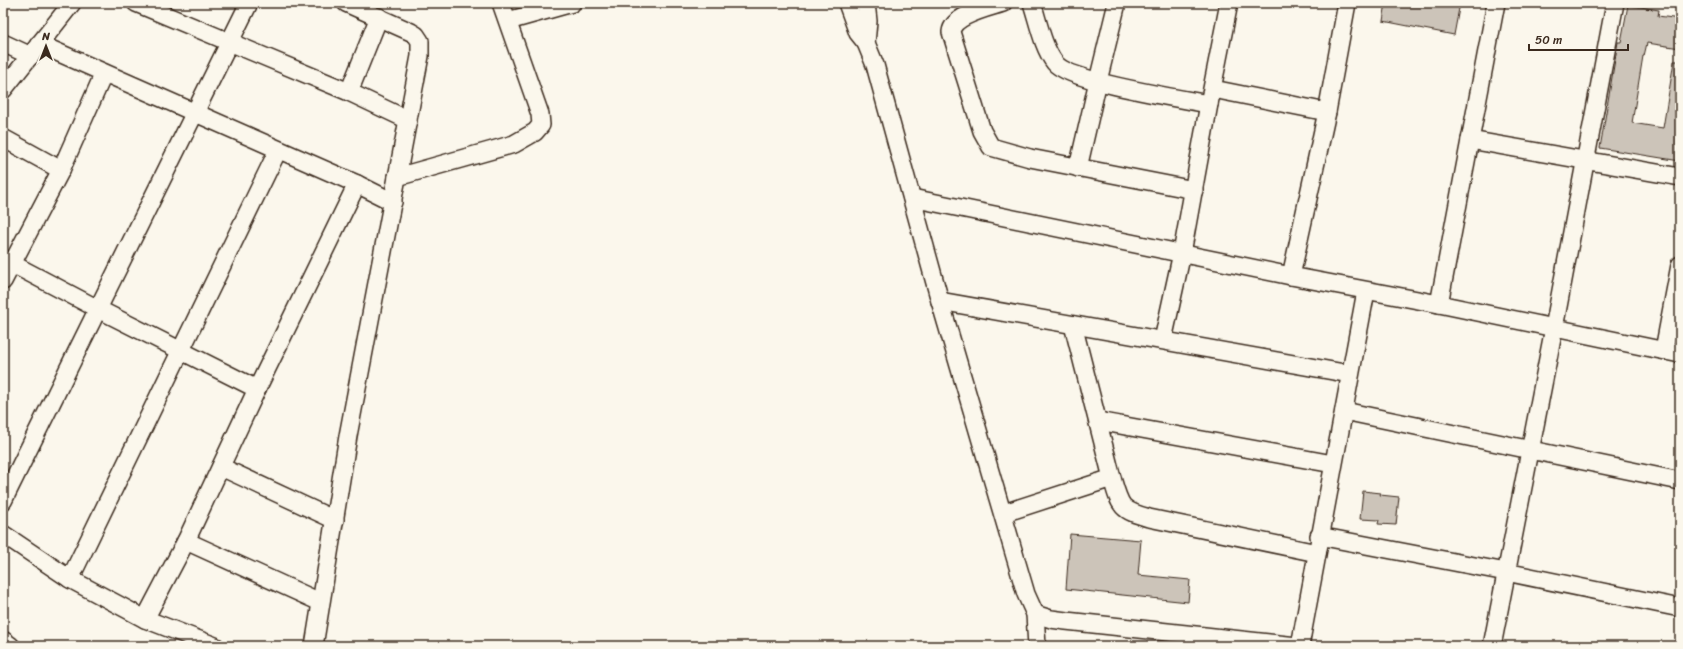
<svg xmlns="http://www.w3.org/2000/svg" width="1683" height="649" font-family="Sriracha,sans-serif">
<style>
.building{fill:#ccc4b9;stroke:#3b2a1e}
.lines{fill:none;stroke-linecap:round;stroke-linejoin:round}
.minor-casing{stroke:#3b2a1e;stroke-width:20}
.minor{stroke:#fbf7ec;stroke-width:17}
</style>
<rect width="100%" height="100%" fill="#fbf7ec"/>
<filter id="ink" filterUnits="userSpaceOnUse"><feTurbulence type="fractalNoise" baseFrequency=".025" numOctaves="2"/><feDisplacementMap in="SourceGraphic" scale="8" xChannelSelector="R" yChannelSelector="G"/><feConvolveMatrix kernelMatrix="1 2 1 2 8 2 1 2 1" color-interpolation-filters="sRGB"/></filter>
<g filter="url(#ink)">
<g class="building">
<polygon points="1386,3 1460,3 1454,35 1383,21"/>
<polygon points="1628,5 1659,10 1658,16 1680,19 1680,48 1647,43 1644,56 1643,56 1632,123 1663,128 1674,61 1680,61 1680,161 1600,148 1618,42 1621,42"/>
<polygon points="1363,491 1381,493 1380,495 1399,497 1396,525 1378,524 1379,520 1360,519"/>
<polygon points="1070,534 1141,540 1138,575 1190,580 1188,602 1066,589"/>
</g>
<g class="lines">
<g class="minor-casing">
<g id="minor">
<polyline points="136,3 349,92 408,120"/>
<polyline points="847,3 858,33 866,43 875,65 940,301 1026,594 1035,614 1037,646"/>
<path d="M1003,3c-15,5 -50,12 -52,29l31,99 9,16 39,11 164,32"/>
<path d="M1032,3c6,18 11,45 23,60 13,18 127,36 154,41l20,-101"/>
<polyline points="508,21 572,3"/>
<polyline points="3,43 31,56"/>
<polyline points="866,43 868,21 866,3"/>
<polyline points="39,44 357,184 393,202"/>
<polyline points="1213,89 1327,112"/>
<polyline points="3,90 72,3"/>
<polyline points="349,92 379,17"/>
<polyline points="3,138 61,170"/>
<polyline points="1470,140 1680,177"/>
<polyline points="1078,168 1098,81 1117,3"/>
<polyline points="397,177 514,144 535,132 541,125 540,114 501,3"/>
<polyline points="912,198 1291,276 1327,112 1347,3"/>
<polyline points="3,259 98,309 257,389"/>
<polyline points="1291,276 1439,304 1680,354"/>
<polyline points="3,281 61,170 104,73"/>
<polyline points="940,301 1350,374"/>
<polyline points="1439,304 1496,3"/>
<path d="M1073,325l39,153c8,28 8,32 37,40l168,35"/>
<polyline points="1163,340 1182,253 1209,104"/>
<polyline points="1664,350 1680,265"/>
<polyline points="1344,411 1680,481"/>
<polyline points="1098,421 1333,464"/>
<polyline points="221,467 335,520"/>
<polyline points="3,501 249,3"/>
<polyline points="1004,513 1112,478"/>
<polyline points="3,534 70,579 145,619 215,646"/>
<polyline points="1319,536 1506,572 1680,608"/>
<polyline points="186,541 320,602"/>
<polyline points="70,579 278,150"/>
<polyline points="1035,614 1051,619 1066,621 1297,646"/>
<polyline points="145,619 186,541 257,389 357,184"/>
<polyline points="3,640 11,646"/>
<polyline points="314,646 348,436 420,56 420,41 416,35 411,32 346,3"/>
<polyline points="1300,646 1366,291"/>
<polyline points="1492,646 1554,328 1615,3"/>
</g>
</g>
<use href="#minor" class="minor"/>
</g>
</g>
<rect width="1683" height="649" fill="none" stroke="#fbf7ec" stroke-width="16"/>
<rect x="8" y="8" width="1667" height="633" fill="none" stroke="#3b2a1e" stroke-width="1.5" filter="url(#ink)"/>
<g transform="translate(46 46)" stroke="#fbf7ec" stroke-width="3" paint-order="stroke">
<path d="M0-3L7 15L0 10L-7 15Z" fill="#3b2a1e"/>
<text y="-6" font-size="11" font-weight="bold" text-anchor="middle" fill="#3b2a1e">N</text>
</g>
<path d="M1529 44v6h99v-6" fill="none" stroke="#3b2a1e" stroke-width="2"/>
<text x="1535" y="44" font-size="12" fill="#3b2a1e" stroke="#fbf7ec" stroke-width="3" paint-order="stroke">50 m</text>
</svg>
